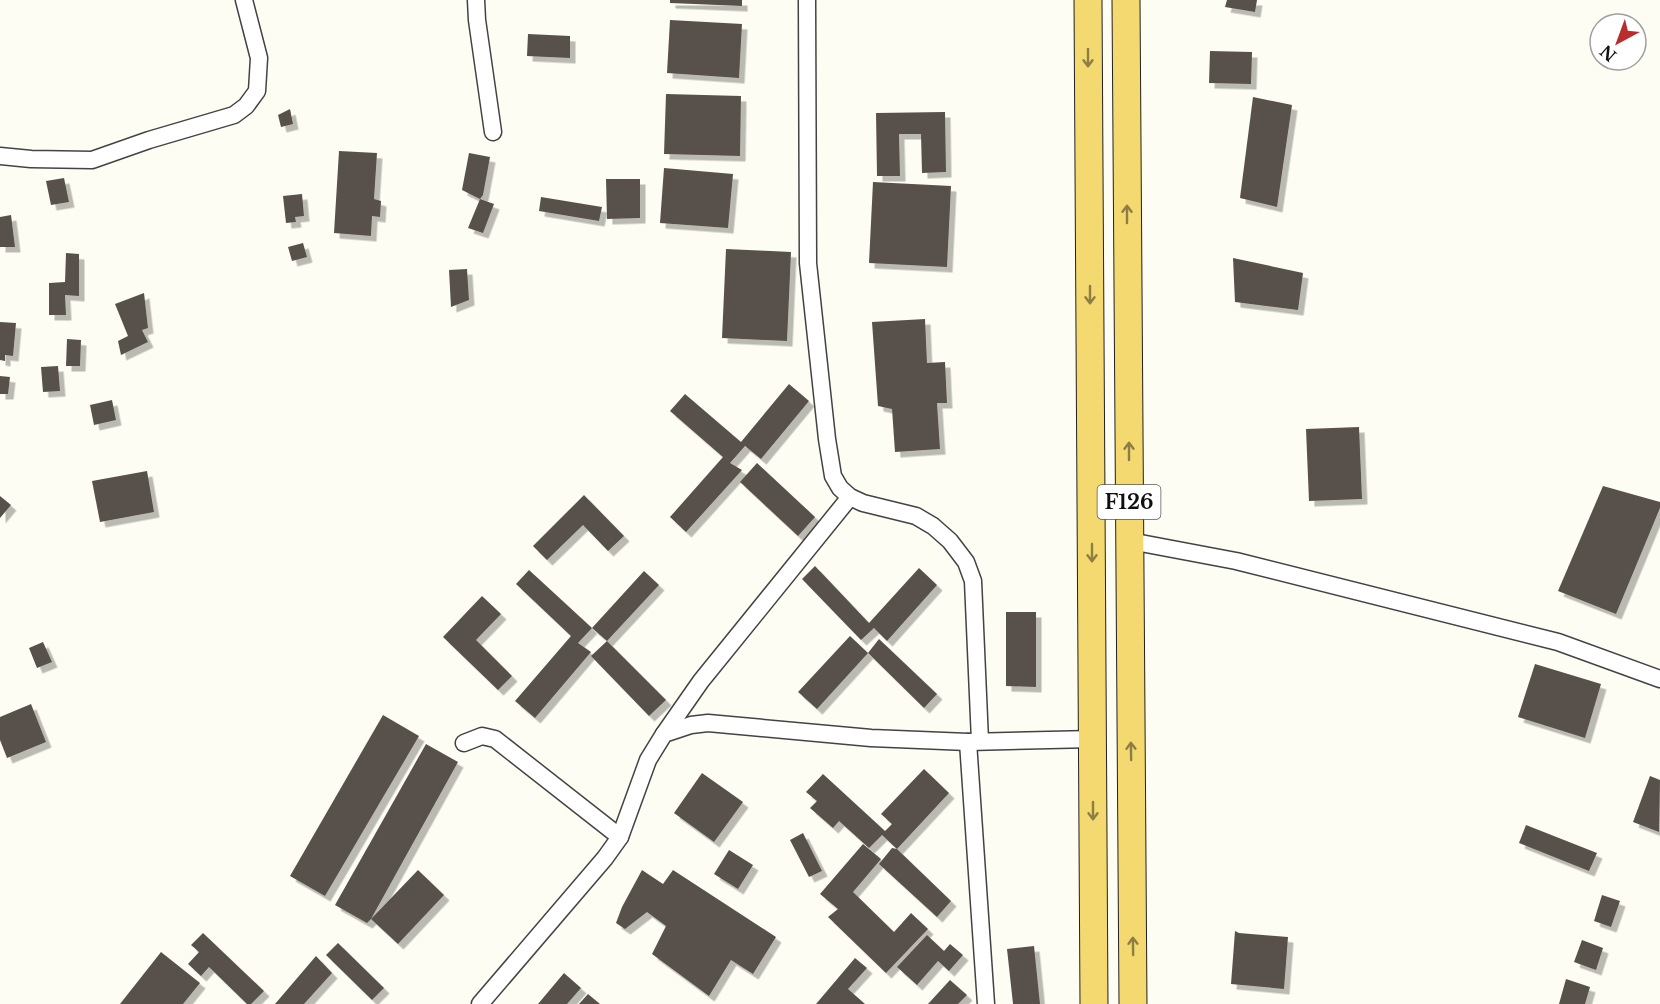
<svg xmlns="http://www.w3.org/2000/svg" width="1660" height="1004" font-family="'Libre Baskerville',serif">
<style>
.building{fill:#58514c;filter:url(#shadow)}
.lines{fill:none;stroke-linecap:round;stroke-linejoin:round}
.street-casing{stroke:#434343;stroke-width:19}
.primary-casing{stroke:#212121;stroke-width:29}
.street{stroke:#fff;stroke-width:16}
.primary{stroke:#f3d96f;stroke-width:27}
.oneway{stroke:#8d7f44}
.labels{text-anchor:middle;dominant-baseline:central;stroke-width:6;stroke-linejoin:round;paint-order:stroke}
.shield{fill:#fff;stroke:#585858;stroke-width:1.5}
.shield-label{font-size:20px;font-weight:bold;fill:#101010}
</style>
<defs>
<filter id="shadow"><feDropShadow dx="5.5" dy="5.5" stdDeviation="0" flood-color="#0004"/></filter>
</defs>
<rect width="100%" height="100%" fill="#fefdf3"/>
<g class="building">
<polygon points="670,0 742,0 742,6 670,3"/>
<polygon points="1227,0 1257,0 1255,12 1225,7"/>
<polygon points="670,20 742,24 739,78 667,73"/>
<polygon points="528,34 570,36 570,58 527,56"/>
<polygon points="1210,51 1252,52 1251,84 1209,83"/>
<polygon points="666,94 741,96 740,156 664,154"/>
<polygon points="1253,97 1292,105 1277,207 1240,198"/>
<polygon points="290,109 293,124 281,127 278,115"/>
<polygon points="945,112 946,172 922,173 921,134 899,134 900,176 877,176 876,113"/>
<polygon points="339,151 377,153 374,199 381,201 380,217 372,216 371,236 334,233"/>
<polygon points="469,153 490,157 483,195 480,199 462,190"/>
<polygon points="664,168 733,174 728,228 660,223"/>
<polygon points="64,178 69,202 51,205 46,181"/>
<polygon points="606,179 640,179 640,218 607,219"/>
<polygon points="873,182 951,186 947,267 869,263"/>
<polygon points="302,194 304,216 295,217 296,222 286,223 283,196"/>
<polygon points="541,197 602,207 599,221 539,211"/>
<polygon points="480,199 494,204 483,233 468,228"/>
<polygon points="11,215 15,247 0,247 0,217"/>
<polygon points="303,243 307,257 292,261 288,247"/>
<polygon points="726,249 791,252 787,341 722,338"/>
<polygon points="66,253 79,254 79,296 65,295 66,315 49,315 49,283 65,282"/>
<polygon points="1233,258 1303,273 1298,310 1235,302"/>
<polygon points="467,269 469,300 451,307 449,270"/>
<polygon points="144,293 148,328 142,330 148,342 121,355 118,341 128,336 115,304"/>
<polygon points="925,319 927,363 945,362 947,403 937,403 940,449 895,452 892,409 878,406 872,322"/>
<polygon points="0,322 16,323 13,356 5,355 5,361 0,360"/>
<polygon points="67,339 81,340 80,366 66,366"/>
<polygon points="58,366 60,391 43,392 41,367"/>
<polygon points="0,376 10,377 8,394 0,394"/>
<polygon points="789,384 809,401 761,459 745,446 730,463 742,470 686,532 670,517 723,457 670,411 685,394 741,442"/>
<polygon points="112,400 116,420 94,425 90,405"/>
<polygon points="1359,427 1362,499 1309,501 1306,429"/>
<polygon points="757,463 815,517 798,536 740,482"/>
<polygon points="147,471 154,512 100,522 92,481"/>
<polygon points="1603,486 1660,502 1660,508 1616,614 1558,591"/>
<polygon points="584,495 624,536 608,551 583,525 547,560 533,546"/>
<polygon points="0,496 11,505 0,518"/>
<polygon points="815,566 869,623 919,568 937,585 887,641 874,628 861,640 802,579"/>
<polygon points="529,570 592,628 578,643 591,652 535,718 515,701 571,636 516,584"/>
<polygon points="644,571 659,585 607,641 592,628"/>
<polygon points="482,596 501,614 476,640 512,676 498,690 443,637"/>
<polygon points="1006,612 1036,612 1036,687 1006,686"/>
<polygon points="850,636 868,653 817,709 798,692"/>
<polygon points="879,639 937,694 924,708 868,653"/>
<polygon points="607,641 666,700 649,716 591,656"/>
<polygon points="43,642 52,662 37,668 29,648"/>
<polygon points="1535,664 1601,684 1585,738 1518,717"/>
<polygon points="31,704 46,742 7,758 0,740 0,717"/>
<polygon points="383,715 419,736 325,896 290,876"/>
<polygon points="426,744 458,762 371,919 367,923 335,905"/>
<polygon points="924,769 949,793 897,849 882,835 869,848 839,821 833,828 810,808 817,801 806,792 823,774 885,831 892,824 881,814"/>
<polygon points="702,773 743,802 714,842 674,813"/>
<polygon points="1650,776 1660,780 1659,832 1633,822"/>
<polygon points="1526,825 1597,853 1589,871 1519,843"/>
<polygon points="803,833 822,871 809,877 790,840"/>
<polygon points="863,844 881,859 853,892 894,932 911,913 928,929 886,973 828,917 838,909 820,894"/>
<polygon points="892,848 897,849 951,901 937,917 879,864"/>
<polygon points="729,850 753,865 738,889 714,874"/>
<polygon points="418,870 444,895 398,944 371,919"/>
<polygon points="642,870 663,884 673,870 776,937 753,974 731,960 709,996 652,954 666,926 647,912 625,929 616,923 622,907"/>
<polygon points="1602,895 1620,901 1611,927 1594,921"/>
<polygon points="1235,931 1239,933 1288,937 1284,989 1231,984"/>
<polygon points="203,933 264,991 251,1004 247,1004 209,967 201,976 188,964 199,952 191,945"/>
<polygon points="927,935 944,951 950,944 963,955 949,971 938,961 917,985 897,967"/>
<polygon points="1582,940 1603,948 1596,970 1574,962"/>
<polygon points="338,943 384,988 372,1000 326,955"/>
<polygon points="1034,946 1040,1004 1013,1004 1007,949"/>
<polygon points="161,952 200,983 183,1004 120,1004"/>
<polygon points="316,956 332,973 304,1004 275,1004"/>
<polygon points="855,958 867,968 848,989 865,1004 816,1004"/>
<polygon points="564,973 581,988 567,1004 538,1004"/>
<polygon points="1566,979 1590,987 1585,1004 1559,1004"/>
<polygon points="950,980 967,995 958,1004 928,1004"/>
<polygon points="588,994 600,1004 579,1004"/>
</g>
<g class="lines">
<g class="street-casing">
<g id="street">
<polyline points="476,0 477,20 493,132"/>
<polyline points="807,0 808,263 827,439 833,476 840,488 850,497 863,503 916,516 933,526 950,541 966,562 973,581 980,741"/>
<polyline points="0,156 31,159 92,160 149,140 234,115 246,106 257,91 259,58 244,0"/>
<polyline points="1130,541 1236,561 1558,642 1660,679"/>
<polyline points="664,734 701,681 850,497"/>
<polyline points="968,742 986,1004"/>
<polyline points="464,743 482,736 495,739 620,837"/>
<polyline points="480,1004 605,858 620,837 648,760 664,734 691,725 708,723 871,738 968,742 1093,739"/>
</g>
</g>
<g class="primary-casing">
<g id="primary">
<polyline points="1088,0 1094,1004"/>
<polyline points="1126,0 1133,1004"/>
</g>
</g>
<use href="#street" class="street"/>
<use href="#primary" class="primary"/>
</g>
<defs><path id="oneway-shaft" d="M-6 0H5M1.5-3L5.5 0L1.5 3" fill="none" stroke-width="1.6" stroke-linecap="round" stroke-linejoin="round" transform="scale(1.5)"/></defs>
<g class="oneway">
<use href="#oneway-shaft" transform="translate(1088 58) rotate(90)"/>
<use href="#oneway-shaft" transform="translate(1127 214) rotate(-90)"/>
<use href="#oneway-shaft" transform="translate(1090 295) rotate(90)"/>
<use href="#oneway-shaft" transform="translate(1129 451) rotate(-90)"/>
<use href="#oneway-shaft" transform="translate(1092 553) rotate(90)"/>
<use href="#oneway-shaft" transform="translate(1131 751) rotate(-91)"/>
<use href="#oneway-shaft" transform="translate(1093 811) rotate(90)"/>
<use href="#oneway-shaft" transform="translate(1133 946) rotate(-91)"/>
</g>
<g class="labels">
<rect class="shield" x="1097.5" y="485" width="63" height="34" rx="4.5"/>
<g class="shield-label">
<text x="1129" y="502">F126</text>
</g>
</g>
<g transform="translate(1618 42) rotate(221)"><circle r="28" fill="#ffffff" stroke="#9f9f9f" stroke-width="1.5"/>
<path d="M0-4.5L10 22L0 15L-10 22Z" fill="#bb2c2c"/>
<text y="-9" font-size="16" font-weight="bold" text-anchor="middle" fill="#101010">N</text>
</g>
</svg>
